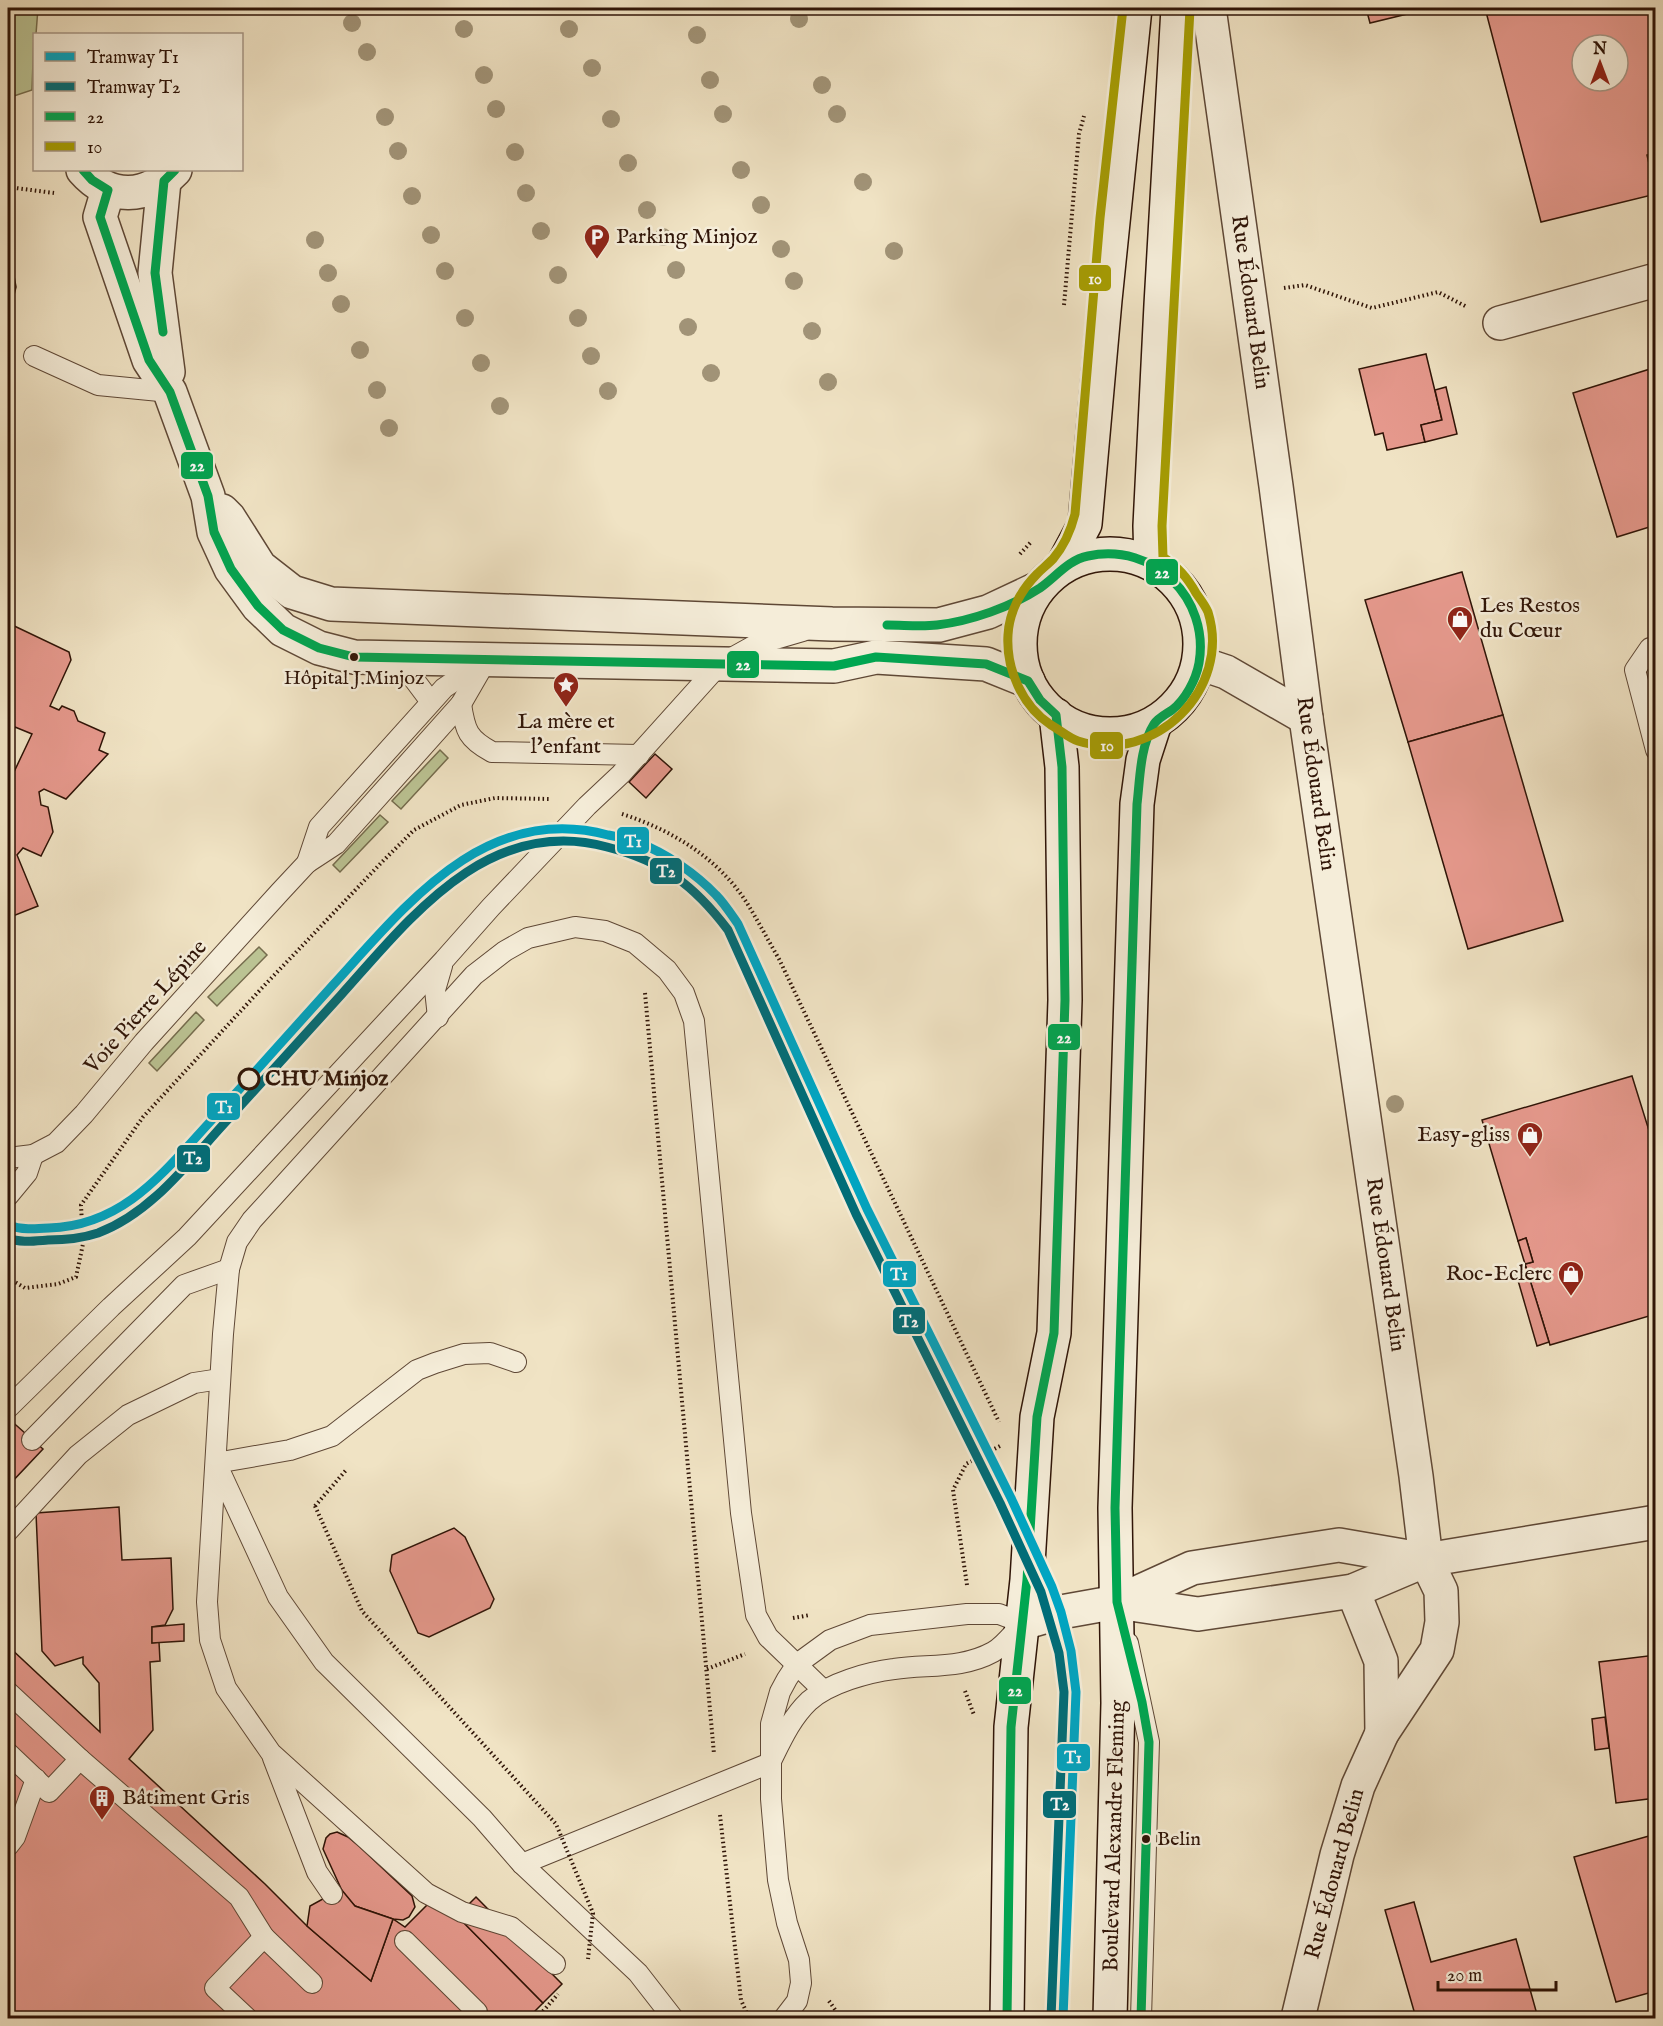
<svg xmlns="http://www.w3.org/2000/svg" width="1663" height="2026" font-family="'IM FELL English',serif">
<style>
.green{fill:#bbc393;stroke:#756c4d;stroke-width:1.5}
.building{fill:#e6998d;stroke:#2f1407;stroke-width:1.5;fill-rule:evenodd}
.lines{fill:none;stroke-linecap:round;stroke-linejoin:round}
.lane-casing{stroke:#5f4836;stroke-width:22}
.street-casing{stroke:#5f4836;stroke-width:36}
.secondary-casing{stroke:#2f1407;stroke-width:36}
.path{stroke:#2f1407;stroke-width:4;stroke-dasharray:1.5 3;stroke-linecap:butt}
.lane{stroke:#f5edd9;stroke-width:20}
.street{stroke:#f5edd9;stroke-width:33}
.secondary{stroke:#f5edd9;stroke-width:33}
.path-bridge{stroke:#2f1407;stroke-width:4;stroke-dasharray:1.5 3;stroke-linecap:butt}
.bus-1-casing{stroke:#f5edd9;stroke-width:14}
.bus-2-casing{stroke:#f5edd9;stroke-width:14}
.bus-1{stroke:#00a651;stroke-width:9}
.bus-2{stroke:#a69d02;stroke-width:9}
.tram-1-casing{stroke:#f5edd9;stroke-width:14}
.tram-2-casing{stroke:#f5edd9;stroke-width:14}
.tram-1{stroke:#00a5c2;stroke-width:9}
.tram-2{stroke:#006d78;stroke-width:9}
.tree{fill:#a19377}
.bus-dot{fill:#2f1407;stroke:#f5edd9;stroke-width:2}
.stop-dot{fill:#f5edd9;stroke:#2f1407;stroke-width:3}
.labels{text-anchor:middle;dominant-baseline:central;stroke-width:5;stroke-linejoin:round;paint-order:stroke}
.bus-label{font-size:20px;fill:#2f1407;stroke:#f5edd9}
.poi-label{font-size:22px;fill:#2f1407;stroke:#f5edd9;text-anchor:start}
.street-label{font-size:22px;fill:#2f1407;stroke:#f5edd9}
.stop-label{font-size:22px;font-weight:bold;fill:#2f1407;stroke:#f5edd9;text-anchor:start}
.line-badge{stroke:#f5edd9;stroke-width:2}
.badge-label{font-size:16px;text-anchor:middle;font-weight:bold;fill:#fff}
</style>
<rect width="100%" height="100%" fill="#f0e3c4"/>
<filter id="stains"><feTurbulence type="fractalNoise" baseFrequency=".00333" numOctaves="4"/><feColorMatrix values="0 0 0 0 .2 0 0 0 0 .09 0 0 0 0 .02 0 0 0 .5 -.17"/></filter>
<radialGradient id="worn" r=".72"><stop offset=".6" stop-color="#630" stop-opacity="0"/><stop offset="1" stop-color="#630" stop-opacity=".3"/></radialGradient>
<g class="green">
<polygon points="8,8 38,8 36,34 34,34 32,90 8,98"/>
<polygon points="440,750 448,758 401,809 392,801"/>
<polygon points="380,815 388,822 340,872 333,865"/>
<polygon points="259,947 267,955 217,1006 208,997"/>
<polygon points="196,1012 204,1020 157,1071 149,1063"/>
</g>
<g class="building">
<polygon points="1366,8 1432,8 1370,23"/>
<path d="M1485,8h171v145l-9,2 9,39 -115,28zM1582,45h36v36h-36z"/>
<polygon points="8,265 14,276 16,287 13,299 8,307"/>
<polygon points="1426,354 1442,420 1421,425 1425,442 1387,450 1383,433 1375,435 1359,369"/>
<polygon points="1650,369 1656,387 1656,525 1617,537 1573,393"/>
<polygon points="1446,387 1457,434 1425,442 1421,425 1442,420 1435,390"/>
<polygon points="1462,572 1503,715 1408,742 1365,600"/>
<polygon points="8,623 69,652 71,660 50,706 59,710 62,706 74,711 78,721 105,733 99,750 108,754 66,799 44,789 39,792 41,805 48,807 53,832 41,856 23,848 17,855 38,906 8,918 8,772 13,774 32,734 15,727 8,743"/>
<polygon points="1503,715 1563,921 1468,949 1408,742"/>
<polygon points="655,754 672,769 646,798 629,782"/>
<polygon points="1632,1076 1656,1153 1656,1314 1550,1345 1525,1264 1533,1262 1526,1238 1518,1241 1482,1120"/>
<polygon points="1526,1238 1533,1262 1525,1264 1518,1241"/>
<polygon points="1526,1267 1549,1342 1537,1346 1515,1270"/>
<polygon points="8,1418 43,1449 8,1486"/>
<polygon points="119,1507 122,1560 171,1558 173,1609 165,1625 152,1627 152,1643 159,1642 160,1661 150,1662 153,1730 129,1759 265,1884 307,1926 371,1981 393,1919 405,1927 437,1895 543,2003 528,2018 8,2018 8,1646 100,1732 99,1683 83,1664 83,1657 55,1666 42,1651 36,1513"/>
<polygon points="454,1528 465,1537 494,1599 490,1608 429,1637 418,1633 390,1571 392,1555"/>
<polygon points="184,1624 184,1641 152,1643 152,1627"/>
<polygon points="1656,1655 1656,1798 1616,1803 1599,1662"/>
<polygon points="1605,1717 1609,1748 1595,1750 1592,1719"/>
<polygon points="337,1832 348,1837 360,1847 412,1896 415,1907 409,1917 403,1920 393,1919 355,1906 344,1895 323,1849 326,1838 330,1834"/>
<polygon points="1656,1834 1656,1991 1616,2002 1574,1857"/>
<polygon points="341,1889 355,1906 393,1919 371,1981 307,1926 310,1906"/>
<polygon points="476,1897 562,1984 543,2003 457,1916"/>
<polygon points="1414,1902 1431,1962 1516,1939 1538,2018 1416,2018 1385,1910"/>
</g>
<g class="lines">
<g class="lane-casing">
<g id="lane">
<polyline points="34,356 98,385 170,392"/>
<polyline points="1650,648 1635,670 1656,750"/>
<polyline points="398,658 431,702"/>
<path d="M461,704c4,27 7,35 31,48l147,3"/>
<polyline points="307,863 319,827 444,688 484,661"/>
<polyline points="438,1017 435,990 442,966"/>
<polyline points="8,1158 33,1155 56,1143 84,1114 144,1042 280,892 307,863 336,844 461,704 487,659"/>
<polyline points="8,1196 27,1173 33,1155"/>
<polyline points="8,1408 111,1307 187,1237 444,960 491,907 587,806 621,774 719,665 755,645 803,631"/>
<polyline points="32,1440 184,1285 229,1269"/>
<polyline points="216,1463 290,1450 332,1436 417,1370 435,1363 464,1354 490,1353 516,1362"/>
<polyline points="217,1465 278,1597 324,1662 482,1818 522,1864 638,1973 673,2018"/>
<polyline points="8,1531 78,1455 128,1415 194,1383 220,1379"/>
<polyline points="1128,1643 1149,1742 1141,2018"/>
<polyline points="8,1692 80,1759 49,1792 8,1753"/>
<polyline points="273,1758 317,1872 332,1894"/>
<polyline points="80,1759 239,1897 264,1937"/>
<polyline points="8,1846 15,1837 36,1779"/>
<path d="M522,1864l248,-101c11,-22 21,-45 39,-62 20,-18 60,-29 85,-32 35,-5 68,0 99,-17 11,-6 21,-20 30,-29l-24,-9h-32l-97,11 -40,15 -33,24 -10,15 -7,13 -9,32v75l7,81 9,43 12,37 2,23 -4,18 -13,17"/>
<polyline points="405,1941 477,2012"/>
<polyline points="555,1964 511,1927 462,1912 426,1893 271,1753 226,1688 210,1640 207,1602 223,1334 229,1269 237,1242 252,1220 474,975 505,951 528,938 575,927 605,931 635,943 667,970 684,993 694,1021 741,1513 756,1615 768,1637 823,1690"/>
<polyline points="247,2018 215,1988 264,1937 312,1983"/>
</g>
</g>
<g class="street-casing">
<g id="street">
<path id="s1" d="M1209,8l67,478 30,232 110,758 10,84 15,31 1,31 -5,28 -55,83 -24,53 -21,69 -39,163"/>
<path d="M83,170c27,31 64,29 92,0"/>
<polyline points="164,181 155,273 168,372"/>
<polyline points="108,190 100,217 149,360 170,392 208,496 214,532 231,569 258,606 283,630 319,648 354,657 834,666 876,657 986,664 1028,681"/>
<polyline points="1500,323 1656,280"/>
<polyline points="222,511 229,518 260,567 292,592 331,604 832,624 939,625 988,612 1039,588"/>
<polyline points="1199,663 1226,672 1306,718"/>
<polyline points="1353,1591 1381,1661 1382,1733"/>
<polyline points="1117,1602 1198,1614 1353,1591 1426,1560"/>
<polyline points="1023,1623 1061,1612 1117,1602 1192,1568 1339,1545 1426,1560 1656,1522"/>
</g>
</g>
<g class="secondary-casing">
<g id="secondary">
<circle cx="1110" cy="644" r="90"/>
<polyline points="1151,563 1150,526 1161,305 1178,8"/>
<polyline points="1062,567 1085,524 1105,300 1135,8"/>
<polyline points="1007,2018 1011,1727 1027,1580 1037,1417 1054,1333 1058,1214 1065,1000 1062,767 1056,715"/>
<path id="s2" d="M1110,2018l8,-315 -3,-195 22,-704 6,-44 12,-37"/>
</g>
</g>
<g class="path">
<polyline points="8,187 54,193"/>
<polyline points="1284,288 1305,285 1372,308 1438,292 1467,307"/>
<polyline points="1064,305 1079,134 1084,116"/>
<polyline points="1020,554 1031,542"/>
<path d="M622,814c50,16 96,44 125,89 11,18 21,37 32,56l220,463"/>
<polyline points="645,993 714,1754"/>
<polyline points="8,1278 25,1288 58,1284 76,1277 83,1244 81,1205 143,1117 261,989 382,862 414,830 461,805 495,798 550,799"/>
<polyline points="315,1506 347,1469"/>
<polyline points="967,1585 953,1490 966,1464 1000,1446"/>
<polyline points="793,1618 810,1615"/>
<polyline points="707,1669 745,1654"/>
<polyline points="965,1691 974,1715"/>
<polyline points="720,1815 741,2000 749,2018"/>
<polyline points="829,2001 841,2018"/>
<polyline points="537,2018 558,1994"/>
</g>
<use href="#lane" class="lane"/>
<use href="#street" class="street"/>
<use href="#secondary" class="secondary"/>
<polyline class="path-bridge" points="315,1506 362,1611 556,1824 593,1913 588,1959"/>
<g class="bus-1-casing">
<g id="bus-1">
<polyline points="83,170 92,180 108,190 100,217 149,360 170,392 208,496 214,532 231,569 258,606 283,630 319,648 354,657 834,666 876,657 986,664 1028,681 1040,700 1056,715 1062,767 1065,1000 1054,1333 1037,1417 1027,1580 1011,1727 1007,2018"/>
<polyline points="163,332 155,273 164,181 175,170"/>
<path d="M887,625c17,0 34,2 50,0 34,-4 74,-18 103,-37 16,-11 28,-28 48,-32 66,-14 122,43 111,107 -3,17 -14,37 -27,47 -6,4 -14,8 -18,14 -14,22 -14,55 -17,80l-22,704 2,94 25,100 7,40 -8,276"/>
</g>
</g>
<g class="bus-2-casing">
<path id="bus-2" d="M1123,8l-23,210 -25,296c-4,16 -11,32 -22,45 -5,5 -11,10 -16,15 -16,16 -28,38 -29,61 -2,34 14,71 43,90 9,5 18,13 27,16 77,24 154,-52 130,-129 -3,-7 -8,-13 -12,-19 -9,-16 -18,-26 -33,-36l-1,-31 28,-517"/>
</g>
<use href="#bus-1" class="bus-1"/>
<use href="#bus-2" class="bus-2"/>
<g class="tram-1-casing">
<path id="tram-1" d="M8,1225c13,5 27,4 41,3 74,-2 114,-55 160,-105 41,-46 83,-92 124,-138 73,-80 152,-183 275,-150 10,2 22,4 31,8 27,10 57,31 77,52 8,8 15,19 22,29l129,285 144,289 41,89 9,25 10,39 5,41 -13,326"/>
</g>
<g class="tram-2-casing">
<path id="tram-2" d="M8,1238c12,5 26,3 40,2 15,0 35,-2 50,-7 51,-19 87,-66 123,-106 40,-44 80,-88 120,-132 70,-78 147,-180 266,-148 55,14 87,38 121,83l128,284 144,289 41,89 18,61 5,39 -13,326"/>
</g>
<use href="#tram-1" class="tram-1"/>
<use href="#tram-2" class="tram-2"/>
</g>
<g class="tree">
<circle cx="799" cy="19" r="9"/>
<circle cx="352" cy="23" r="9"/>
<circle cx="464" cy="29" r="9"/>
<circle cx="569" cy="29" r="9"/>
<circle cx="697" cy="35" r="9"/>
<circle cx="367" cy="52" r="9"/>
<circle cx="592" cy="68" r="9"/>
<circle cx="484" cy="75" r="9"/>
<circle cx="710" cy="80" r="9"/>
<circle cx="822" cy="85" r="9"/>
<circle cx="496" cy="109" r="9"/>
<circle cx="723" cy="114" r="9"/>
<circle cx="837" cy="114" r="9"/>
<circle cx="385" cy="117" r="9"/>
<circle cx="611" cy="119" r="9"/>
<circle cx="398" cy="151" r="9"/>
<circle cx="515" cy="152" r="9"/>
<circle cx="628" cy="163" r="9"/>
<circle cx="741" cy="170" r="9"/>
<circle cx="863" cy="182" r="9"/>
<circle cx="526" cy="193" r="9"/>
<circle cx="412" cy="196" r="9"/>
<circle cx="761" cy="205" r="9"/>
<circle cx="647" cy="210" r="9"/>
<circle cx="541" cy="231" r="9"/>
<circle cx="431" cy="235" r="9"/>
<circle cx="663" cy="237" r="9"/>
<circle cx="315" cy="240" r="9"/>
<circle cx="781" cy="249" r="9"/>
<circle cx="894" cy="251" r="9"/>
<circle cx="676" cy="270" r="9"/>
<circle cx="445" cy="271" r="9"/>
<circle cx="328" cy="273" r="9"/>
<circle cx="558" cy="275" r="9"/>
<circle cx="794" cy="281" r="9"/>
<circle cx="341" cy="304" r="9"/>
<circle cx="465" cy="318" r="9"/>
<circle cx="578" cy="318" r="9"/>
<circle cx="688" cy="327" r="9"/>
<circle cx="812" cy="331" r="9"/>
<circle cx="360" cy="350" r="9"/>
<circle cx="591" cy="356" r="9"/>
<circle cx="481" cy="363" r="9"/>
<circle cx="711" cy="373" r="9"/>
<circle cx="828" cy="382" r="9"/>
<circle cx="377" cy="390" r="9"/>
<circle cx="608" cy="391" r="9"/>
<circle cx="500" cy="406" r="9"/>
<circle cx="389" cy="428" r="9"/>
<circle cx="1395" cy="1104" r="9"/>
</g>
<defs>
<g id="parking-pin" transform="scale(1.35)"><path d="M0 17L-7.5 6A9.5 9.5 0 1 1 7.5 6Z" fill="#8f2418" stroke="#f5edd9"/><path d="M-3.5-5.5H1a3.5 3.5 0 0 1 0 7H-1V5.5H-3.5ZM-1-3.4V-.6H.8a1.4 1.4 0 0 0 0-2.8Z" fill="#fff"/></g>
<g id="shop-pin" transform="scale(1.35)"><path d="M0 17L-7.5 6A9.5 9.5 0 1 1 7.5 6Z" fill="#8f2418" stroke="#f5edd9"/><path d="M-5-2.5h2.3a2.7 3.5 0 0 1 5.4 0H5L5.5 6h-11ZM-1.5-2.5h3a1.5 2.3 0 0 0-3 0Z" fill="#fff"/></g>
<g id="sight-pin" transform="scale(1.35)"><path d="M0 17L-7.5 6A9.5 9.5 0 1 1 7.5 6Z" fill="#8f2418" stroke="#f5edd9"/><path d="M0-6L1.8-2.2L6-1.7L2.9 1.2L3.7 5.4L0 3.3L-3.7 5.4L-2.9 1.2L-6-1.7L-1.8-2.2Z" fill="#fff"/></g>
<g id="building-pin" transform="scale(1.35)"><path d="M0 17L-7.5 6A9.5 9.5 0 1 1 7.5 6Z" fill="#8f2418" stroke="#f5edd9"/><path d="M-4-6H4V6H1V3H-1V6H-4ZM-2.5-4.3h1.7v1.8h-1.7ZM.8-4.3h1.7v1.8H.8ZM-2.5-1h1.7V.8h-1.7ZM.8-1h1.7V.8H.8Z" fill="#fff"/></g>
</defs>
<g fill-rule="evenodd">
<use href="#parking-pin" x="597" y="237"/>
<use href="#shop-pin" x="1460" y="619"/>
<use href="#sight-pin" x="566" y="685"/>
<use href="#shop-pin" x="1530" y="1135"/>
<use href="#shop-pin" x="1571" y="1274"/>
<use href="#building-pin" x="102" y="1798"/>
</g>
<g class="bus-dot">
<circle cx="354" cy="657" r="5"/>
<circle cx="1146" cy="1839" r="5"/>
</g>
<circle class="stop-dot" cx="249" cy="1079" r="10"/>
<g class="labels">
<g class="bus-label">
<text x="354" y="678">Hôpital J.Minjoz</text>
<text x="1157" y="1839" text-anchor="start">Belin</text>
</g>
<g class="poi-label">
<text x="616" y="237">Parking Minjoz</text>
<text x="1480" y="606">Les Restos<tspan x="1480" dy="25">du Cœur</tspan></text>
<text x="566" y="722" text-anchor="middle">La mère et<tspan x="566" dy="25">l'enfant</tspan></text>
<text x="1510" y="1135" text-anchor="end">Easy-gliss</text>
<text x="1552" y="1274" text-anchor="end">Roc-Eclerc</text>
<text x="122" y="1798">Bâtiment Gris</text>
</g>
<g class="street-label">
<text stroke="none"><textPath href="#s1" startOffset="297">Rue Édouard Belin</textPath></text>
<text stroke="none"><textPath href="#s1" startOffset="783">Rue Édouard Belin</textPath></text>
<text transform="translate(146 1007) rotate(-48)">Voie Pierre Lépine</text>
<text stroke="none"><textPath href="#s1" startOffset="1269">Rue Édouard Belin</textPath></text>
<text stroke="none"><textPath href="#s2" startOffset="182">Boulevard Alexandre Fleming</textPath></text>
<text transform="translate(1335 1874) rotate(-75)">Rue Édouard Belin</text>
</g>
<g class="stop-label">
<text x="265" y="1079">CHU Minjoz</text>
</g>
</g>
<g class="line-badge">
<rect x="1078" y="264" width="34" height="28" rx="6" fill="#a69d02"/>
<rect x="180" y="451" width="34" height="29" rx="6" fill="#00a651"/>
<rect x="1145" y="558" width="34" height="28" rx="6" fill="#00a651"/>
<rect x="726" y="650" width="34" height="29" rx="6" fill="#00a651"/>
<rect x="1089" y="731" width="35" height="29" rx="6" fill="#a69d02"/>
<rect x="616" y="826" width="34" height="29" rx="6" fill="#00a5c2"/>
<rect x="649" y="857" width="34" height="28" rx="6" fill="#006d78"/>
<rect x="1047" y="1023" width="34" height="28" rx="6" fill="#00a651"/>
<rect x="206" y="1092" width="35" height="29" rx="6" fill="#00a5c2"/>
<rect x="176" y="1144" width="35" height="29" rx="6" fill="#006d78"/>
<rect x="882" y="1260" width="35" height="28" rx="6" fill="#00a5c2"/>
<rect x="892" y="1306" width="34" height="29" rx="6" fill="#006d78"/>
<rect x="998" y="1676" width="34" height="29" rx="6" fill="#00a651"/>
<rect x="1056" y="1743" width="35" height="29" rx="6" fill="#00a5c2"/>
<rect x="1042" y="1790" width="35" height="29" rx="6" fill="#006d78"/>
</g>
<g class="badge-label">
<text x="1095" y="284">10</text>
<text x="197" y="471">22</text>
<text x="1162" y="578">22</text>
<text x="743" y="670">22</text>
<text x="1107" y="751">10</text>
<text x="633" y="847">T1</text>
<text x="666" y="877">T2</text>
<text x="1064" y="1043">22</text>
<text x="224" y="1113">T1</text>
<text x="193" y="1164">T2</text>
<text x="899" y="1280">T1</text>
<text x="909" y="1327">T2</text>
<text x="1015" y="1696">22</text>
<text x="1073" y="1763">T1</text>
<text x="1060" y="1810">T2</text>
</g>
<rect width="1663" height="2026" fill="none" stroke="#f0e3c4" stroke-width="30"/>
<rect x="9" y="9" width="1645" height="2008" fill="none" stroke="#2f1407" stroke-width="3"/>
<rect x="15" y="15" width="1633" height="1996" fill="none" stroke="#2f1407" stroke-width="1.5"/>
<rect x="33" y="33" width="210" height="138" fill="#f5edd9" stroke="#a69685" stroke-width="1.5"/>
<rect x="45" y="52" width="30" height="9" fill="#00a5c2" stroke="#a69685" stroke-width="1.5"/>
<text x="87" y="63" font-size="18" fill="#2f1407">Tramway T1</text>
<rect x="45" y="82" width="30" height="9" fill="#006d78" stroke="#a69685" stroke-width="1.5"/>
<text x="87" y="93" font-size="18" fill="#2f1407">Tramway T2</text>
<rect x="45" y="112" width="30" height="9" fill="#00a651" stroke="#a69685" stroke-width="1.5"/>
<text x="87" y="123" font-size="18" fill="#2f1407">22</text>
<rect x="45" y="142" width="30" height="9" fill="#a69d02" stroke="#a69685" stroke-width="1.5"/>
<text x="87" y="153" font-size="18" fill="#2f1407">10</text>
<g transform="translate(1600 63)"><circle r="28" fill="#f5edd9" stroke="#a69685" stroke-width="1.5"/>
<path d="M0-4.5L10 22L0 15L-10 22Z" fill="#8f2418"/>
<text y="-9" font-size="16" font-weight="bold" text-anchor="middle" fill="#2f1407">N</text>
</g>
<path d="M1438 1981v9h118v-9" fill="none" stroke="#2f1407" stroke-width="3"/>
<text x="1447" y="1981" font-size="18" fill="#2f1407" stroke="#f5edd9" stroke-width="4.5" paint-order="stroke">20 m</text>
<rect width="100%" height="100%" filter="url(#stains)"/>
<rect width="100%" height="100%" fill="url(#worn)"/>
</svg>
